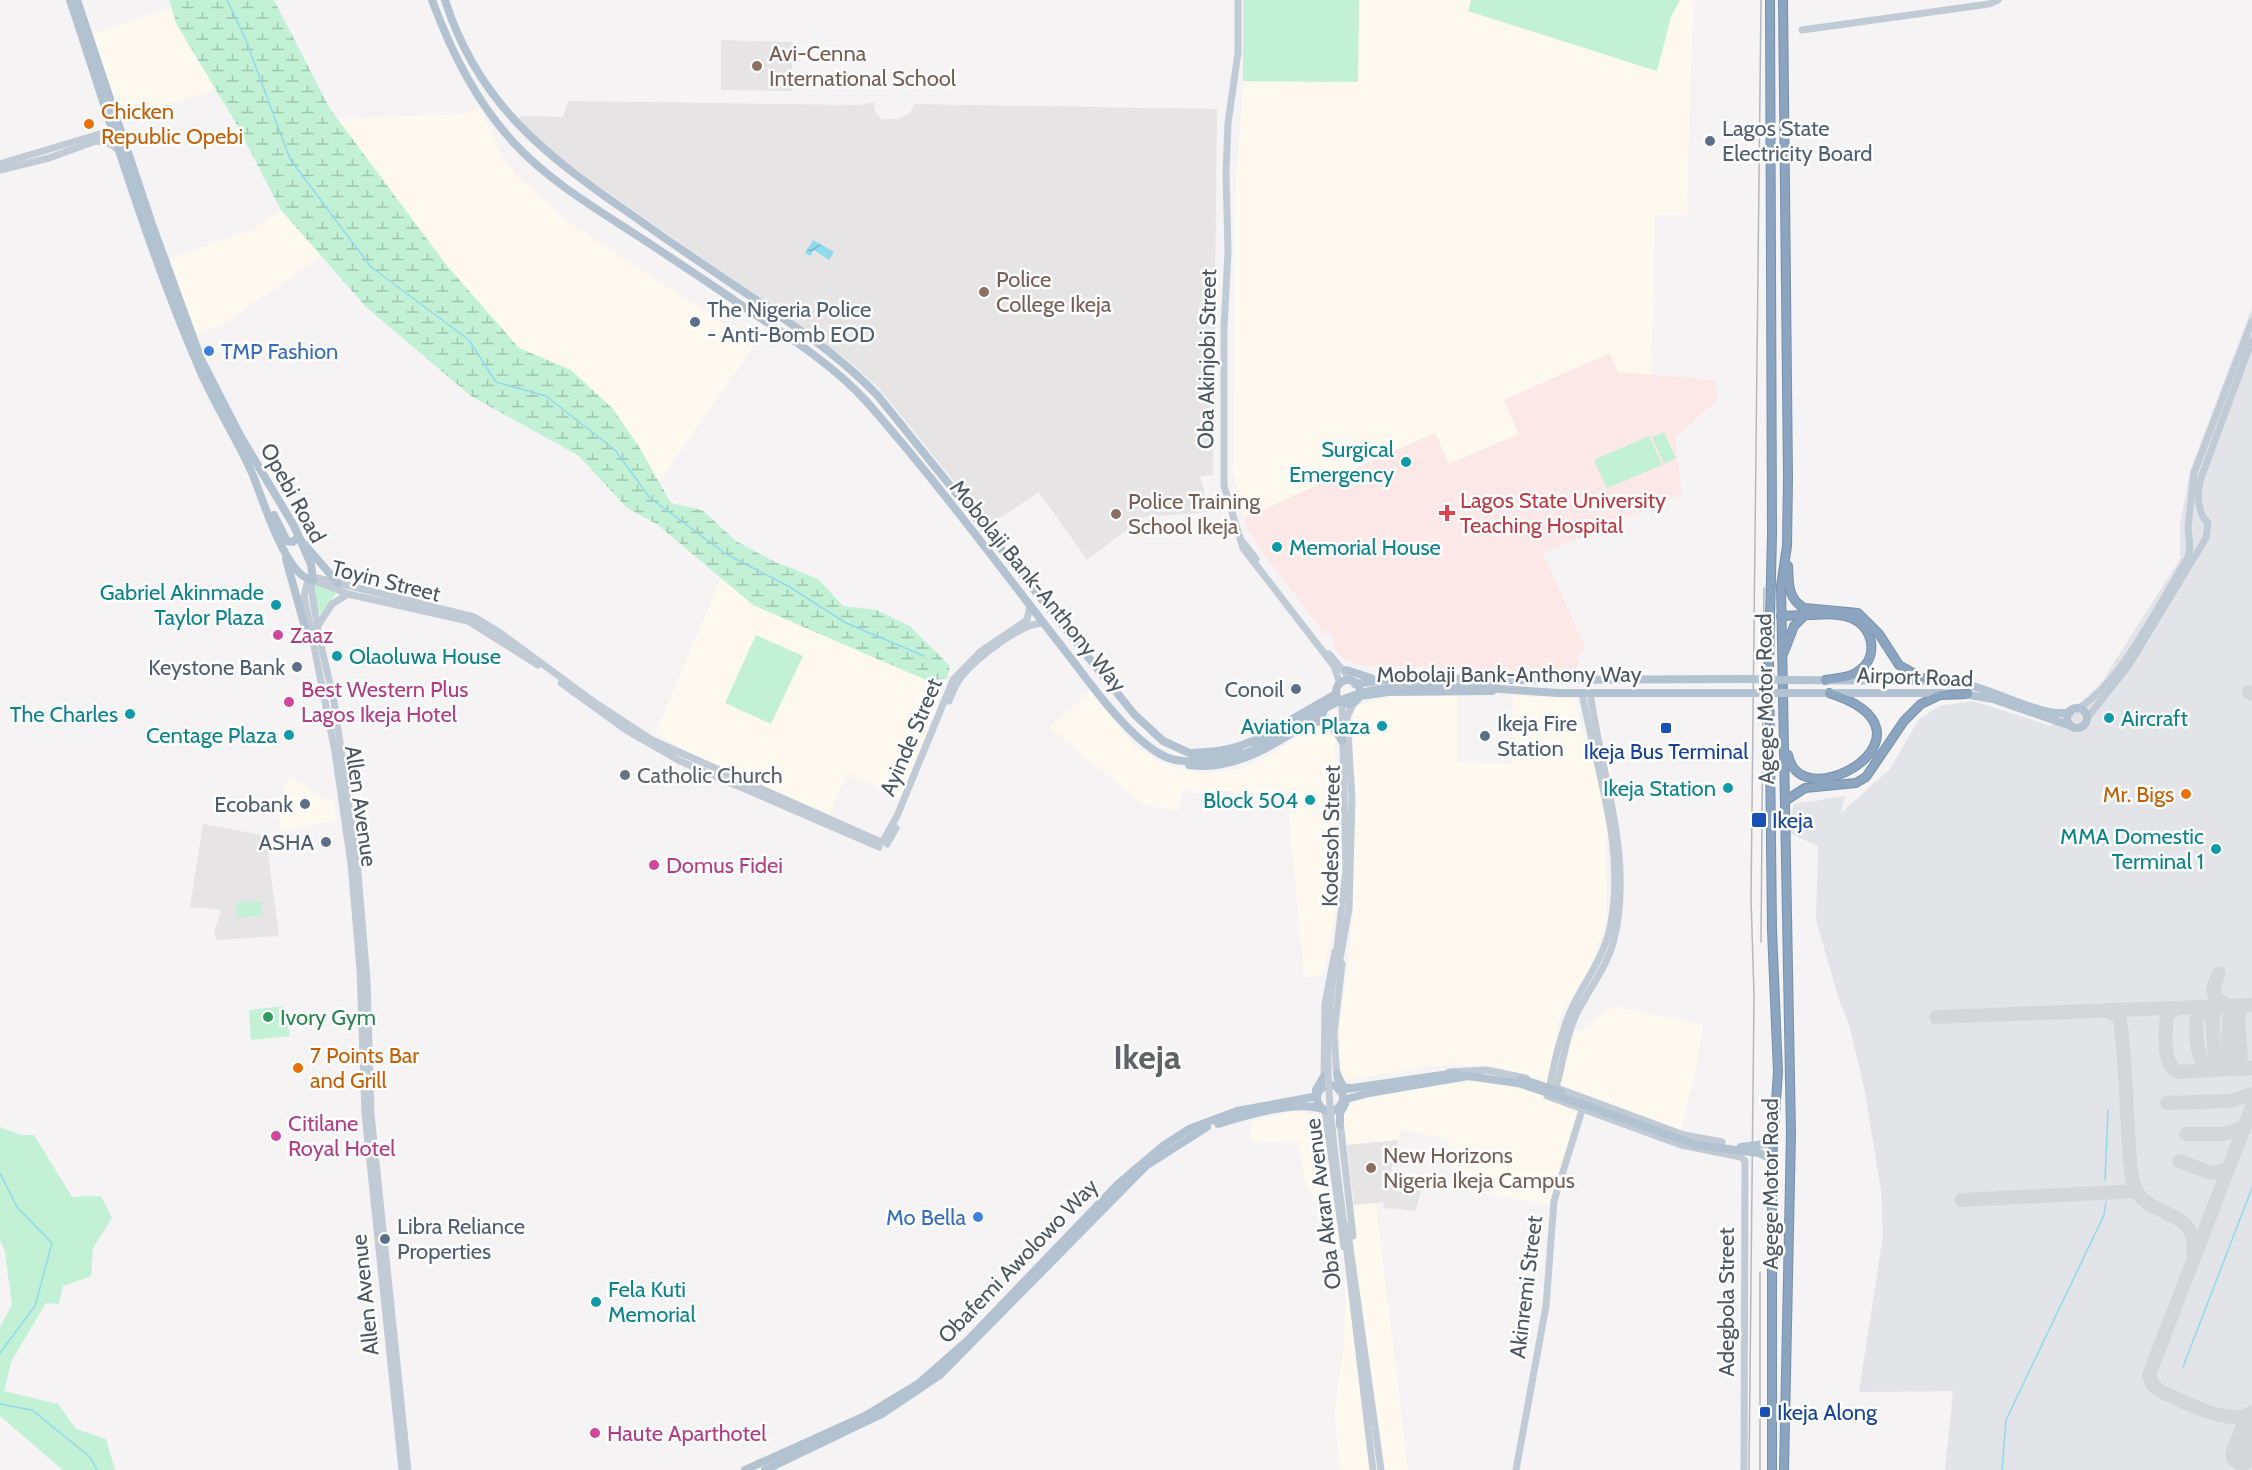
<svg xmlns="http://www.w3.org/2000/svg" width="2252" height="1470" font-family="Cabin,sans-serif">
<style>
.commercial{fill:#fdf9ef}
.education{fill:#e6e4e5}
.medical{fill:#fce8e6}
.airport{fill:#e2e4e7}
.green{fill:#c3f1d5}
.wetland{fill:url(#wetland-marsh)}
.water{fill:url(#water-waves)}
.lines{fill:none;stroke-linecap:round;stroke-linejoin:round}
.stream{stroke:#90daee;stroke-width:1.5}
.taxiway{stroke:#d5d6d8;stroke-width:14}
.runway{stroke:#d5d6d8;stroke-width:33}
.highway-casing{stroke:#7690ad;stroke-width:10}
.secondary{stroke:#c1cbd6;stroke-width:7}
.primary{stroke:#b3c2d1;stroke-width:8}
.highway{stroke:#8ba5c1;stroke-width:8}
.rail{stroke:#b5b8bd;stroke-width:1.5}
.secondary-bridge{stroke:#c1cbd6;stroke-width:7}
.primary-bridge{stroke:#b3c2d1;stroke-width:8}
.education-dot{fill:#8d6e63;stroke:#fff;stroke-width:2}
.food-dot{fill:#e8710a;stroke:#fff;stroke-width:2}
.service-dot{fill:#5c6f8a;stroke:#fff;stroke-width:2}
.shop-dot{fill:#3f7fe0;stroke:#fff;stroke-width:2}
.culture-dot{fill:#0f9aa8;stroke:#fff;stroke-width:2}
.health-dot{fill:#e0444e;stroke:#fff;stroke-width:2}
.hotel-dot{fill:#d1479c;stroke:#fff;stroke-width:2}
.transit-dot{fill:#1a4fb4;stroke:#fff;stroke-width:2}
.worship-dot{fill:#6b7280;stroke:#fff;stroke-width:2}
.leisure-dot{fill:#2e9e5b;stroke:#fff;stroke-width:2}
.labels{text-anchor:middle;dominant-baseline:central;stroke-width:5;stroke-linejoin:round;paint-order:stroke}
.education-label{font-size:22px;fill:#785e54;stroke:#fff;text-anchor:start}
.food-label{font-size:22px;fill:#c56008;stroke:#fff;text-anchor:start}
.service-label{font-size:22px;fill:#4e5e75;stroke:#fff;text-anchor:start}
.shop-label{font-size:22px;fill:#366cbe;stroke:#fff;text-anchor:start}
.street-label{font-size:22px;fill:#4a5661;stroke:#fff}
.culture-label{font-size:22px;fill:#0d838f;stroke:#fff;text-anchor:end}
.health-label{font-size:22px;fill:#be3a42;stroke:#fff;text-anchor:start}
.hotel-label{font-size:22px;fill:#b23c85;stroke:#fff;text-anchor:start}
.transit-label{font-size:22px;fill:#164399;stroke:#fff;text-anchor:start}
.worship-label{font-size:22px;fill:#5b616d;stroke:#fff;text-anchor:start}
.leisure-label{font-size:22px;fill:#27864d;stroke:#fff;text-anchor:start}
.town-label{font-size:34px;font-weight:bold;fill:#5f6368;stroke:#fff}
</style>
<defs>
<pattern id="wetland-marsh" width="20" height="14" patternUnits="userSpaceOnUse" patternTransform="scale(1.5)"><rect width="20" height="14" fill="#c3f1d5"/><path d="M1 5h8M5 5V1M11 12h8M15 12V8" fill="none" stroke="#a0c6b0"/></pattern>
<pattern id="water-waves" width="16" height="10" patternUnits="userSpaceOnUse" patternTransform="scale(1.5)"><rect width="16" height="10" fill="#90daee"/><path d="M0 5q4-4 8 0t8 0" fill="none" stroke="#78b4c4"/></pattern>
</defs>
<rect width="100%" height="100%" fill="#f5f3f3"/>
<g class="commercial">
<polygon points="1359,0 1471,0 1468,11 1657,71 1671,17 1680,0 1693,0 1687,215 1655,215 1651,375 1618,372 1609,353 1504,400 1519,434 1449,464 1434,433 1244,518 1233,471 1236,177 1243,81 1357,82"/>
<polygon points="172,8 177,25 215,89 121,121 92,34"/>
<polygon points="479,107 504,159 518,176 566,220 755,344 659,482 639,447 571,370 519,348 448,267 337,119 464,114"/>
<polygon points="281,210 321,256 224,324 195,335 168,259 251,230"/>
<polygon points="721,578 753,605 926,680 947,679 901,797 847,774 829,815 697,756 655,734"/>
<polygon points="1090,691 1134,745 1159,762 1183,770 1207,773 1242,768 1272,754 1310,729 1319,726 1328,729 1335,738 1336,908 1323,976 1304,977 1287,794 1239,801 1233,791 1199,793 1183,791 1177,811 1144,805 1049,728"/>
<polygon points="1389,696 1457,696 1457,763 1512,764 1513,696 1574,698 1586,744 1609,745 1608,756 1619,837 1605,837 1607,913 1599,942 1589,970 1563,1010 1557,1027 1579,1032 1612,1006 1703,1025 1695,1073 1678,1144 1584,1111 1552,1205 1453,1189 1447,1139 1401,1130 1398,1140 1347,1145 1343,1114 1352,1102 1415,1088 1474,1081 1542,1093 1544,1080 1490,1065 1427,1066 1343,1081 1339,1058 1340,1022 1353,921 1353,717 1356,706"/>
<polygon points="290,776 318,795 334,801 337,820 281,831 276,805"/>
<polygon points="1296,1111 1316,1115 1331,1206 1376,1203 1408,1470 1341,1470 1334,1412 1344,1344 1346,1262 1304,1179 1299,1143 1250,1141 1252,1121"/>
</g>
<g class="education">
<polygon points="721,40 793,42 792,91 721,90"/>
<polygon points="568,101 859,105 874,102 875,112 882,119 899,119 910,113 914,104 1217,109 1213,475 1200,476 1210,512 1144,517 1087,560 1039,492 989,525 879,388 844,357 567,164 518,120 522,116 563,117"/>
<polygon points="203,824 266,836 279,936 216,940 214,933 221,910 190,907"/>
<polygon points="1398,1140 1389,1180 1395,1186 1398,1175 1421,1189 1416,1211 1383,1208 1384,1202 1354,1205 1347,1145"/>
</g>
<polygon class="medical" points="1610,353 1618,372 1715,380 1718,399 1675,438 1682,494 1543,553 1586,649 1577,654 1579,665 1574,669 1523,671 1356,665 1344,659 1332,646 1336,643 1330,633 1325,634 1265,556 1250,532 1248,532 1244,518 1435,433 1449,464 1519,434 1504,400"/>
<polygon class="airport" points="2252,307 2252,1470 1945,1470 1953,1391 1859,1392 1883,1236 1881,1190 1864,1087 1849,1025 1839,1000 1816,920 1818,846 1789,833 1790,819 1794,804 1845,796 1841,813 1890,769 1919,719 1940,706 1973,701 2051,726 2061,711 2082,702 2101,683 2180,559 2180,525 2190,471"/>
<g class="green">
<polygon points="1243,0 1359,0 1358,82 1243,81"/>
<polygon points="1471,0 1680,0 1671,17 1657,71 1468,11"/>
<polygon points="1664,432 1676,458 1664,464 1652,437"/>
<polygon points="1649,436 1662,465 1607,488 1594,460"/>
<polygon points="315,584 336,593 321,614 318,612 312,585"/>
<polygon points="756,635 803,656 771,724 725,703"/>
<polygon points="261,901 262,916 237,917 236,902"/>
<polygon points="284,1006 290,1036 251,1040 249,1010"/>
<polygon points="0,1127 21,1135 34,1135 72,1197 101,1196 112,1218 93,1248 91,1276 63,1286 59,1304 46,1303 12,1360 4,1391 58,1404 76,1429 106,1439 115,1470 63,1470 0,1416 0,1327 12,1305 5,1252 0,1240"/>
</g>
<polygon class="wetland" points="169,0 274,0 330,109 448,267 519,348 571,370 613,409 639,447 671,503 702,510 736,541 771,560 818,579 843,606 877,610 911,627 950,666 947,679 926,680 753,605 658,525 626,507 579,456 471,396 366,307 281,210 233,118 177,25"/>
<polygon class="water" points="813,240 834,252 829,260 814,250 810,256 805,253"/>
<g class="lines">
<g class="stream">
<polyline points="227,0 245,38 290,159 371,267 469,340 496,382 546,396 615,450 650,498 726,554 788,586 846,623 924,656"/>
<polyline points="0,1173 17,1207 52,1243 35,1306 0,1353"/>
<polyline points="2105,1180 2108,1110"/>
<polyline points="2183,1367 2252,1188"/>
<polyline points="0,1404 32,1410 90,1457 97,1470"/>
<polyline points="2002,1470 2006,1420 2104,1215 2106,1202"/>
</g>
<g class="taxiway">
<polyline points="2249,692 2252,694"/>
<polyline points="2219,973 2213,989 2215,997 2227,1006"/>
<polyline points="2219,1006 2212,1017 2215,1058 2227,1069"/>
<path d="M2235,1006c-8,7 -9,47 -3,56 2,3 5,5 8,7"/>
<path d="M2203,1007c-12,10 -7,55 5,63"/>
<path d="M2177,1008l-10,7c-2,17 -5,47 10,57l75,-4"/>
<path d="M2106,1010l12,6 2,5c6,41 6,83 9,124 1,14 1,32 7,45 14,28 63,19 57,63"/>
<polyline points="1936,1017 2252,1005"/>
<polyline points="2242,1069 2238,1062 2241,1058 2238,1016 2243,1005"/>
<polyline points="2167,1103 2230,1101 2252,1094"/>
<path d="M2252,1107l-103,268 3,9 8,7c22,10 71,37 92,21"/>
<polyline points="2186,1134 2223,1134 2244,1128"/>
<polyline points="2179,1161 2211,1173 2228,1169"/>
<polyline points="1962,1200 2137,1191"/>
</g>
<polyline class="runway" points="2242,1454 2252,1429"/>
<g class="highway-casing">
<g id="highway">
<polyline points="1770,0 1772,534 1769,661 1772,930 1778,1072 1772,1159 1772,1470"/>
<polyline points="1783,0 1788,478 1787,546 1781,586 1791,1133 1784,1470"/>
<path d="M1788,566c1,17 -1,32 16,42l54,5 21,21 20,31 23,13 32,4"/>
<polyline points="1781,616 1805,615"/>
<path d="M1784,652l10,-26 11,-11c14,0 32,-3 46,3 22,8 28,38 9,52 -9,8 -24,8 -35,10"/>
<path d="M1788,755c13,66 164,-23 41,-62"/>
<polyline points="1785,801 1805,788 1856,783 1866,777 1904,721 1921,704 1940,695 1968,694"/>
</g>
</g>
<g class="secondary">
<polyline points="1238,0 1238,53 1228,123 1226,173 1228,252 1224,328 1224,486 1243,548 1334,666 1340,684"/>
<polyline points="1802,30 1989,4 1998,0"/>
<polyline points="97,141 111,144 118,150"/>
<polyline points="0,164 106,132"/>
<polyline points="0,170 49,158 118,133"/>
<polyline points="1241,540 1256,559"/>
<polyline points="313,580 307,584 304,596 335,752 351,864 360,969 365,1114 402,1470"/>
<polyline points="313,580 311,588 319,637 334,701 357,862 367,980 371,1114 408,1470"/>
<polyline points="313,580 317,578 338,583 474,617 499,632 597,704 652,740 881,842"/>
<polyline points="313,580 348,594 468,621 538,665"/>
<polyline points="317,627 332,604 348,594"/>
<polyline points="1329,654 1353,682"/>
<polyline points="561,683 626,730 680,761 879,847"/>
<path d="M949,701c3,-8 7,-17 13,-25 14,-17 60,-54 82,-53"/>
<path d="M2077,709c43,-23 84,-109 111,-152l2,-10 -2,-19 6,-55 58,-152"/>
<path d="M2087,718l42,-53 77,-127 2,-15c-11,-11 -11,-27 -8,-42l52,-141"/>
<polyline points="883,841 897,816 953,680 980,652 1027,620 1030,606"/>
<polyline points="887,844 896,828"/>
<polyline points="1336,957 1346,870 1342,702"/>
<polyline points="1338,970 1349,909 1352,799 1347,717 1354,702"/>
<polyline points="1449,1072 1486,1070 1526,1078"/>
<polyline points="1337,1079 1334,1033 1342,964"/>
<polyline points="1324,1081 1325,1004 1335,952"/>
<path d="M1550,1085c5,-27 11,-54 23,-79 12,-25 29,-46 36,-74 19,-80 -13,-161 -27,-239"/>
<path d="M1556,1087c7,-23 9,-47 19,-70 12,-26 32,-49 39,-77 20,-84 -13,-165 -24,-248"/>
<polyline points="1557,1088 1684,1135 1722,1142 1722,1151"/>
<polyline points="1547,1096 1681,1145 1741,1157 1745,1161 1744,1470"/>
<polyline points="1325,1110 1344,1247"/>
<polyline points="1340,1122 1353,1236"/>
<polyline points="1347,1226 1381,1470"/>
<polyline points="1346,1244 1373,1470"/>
<polyline points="1516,1470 1546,1306 1554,1201 1582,1110"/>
</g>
<g class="primary">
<path d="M70,0c41,123 78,250 129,368 15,36 37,69 53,105 10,23 34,106 61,107l-2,-16 -17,-38 -53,-89 -40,-78 -48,-132 -76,-227"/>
<path d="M432,0c19,52 44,102 82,143 35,38 81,65 124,93 38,25 77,51 115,77 39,26 81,53 113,88 67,76 128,158 190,238 27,34 63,88 99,112 16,10 23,10 41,11"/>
<path d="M445,0c33,104 101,156 187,215 46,33 93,64 139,95 38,26 75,52 107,86l256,318 29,27 33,15"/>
<polyline points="274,515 287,541 293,542 298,537 338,583"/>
<polyline points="286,559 306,631 312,640"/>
<polyline points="1346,670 1371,678"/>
<polyline points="1788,680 1927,681"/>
<circle cx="1348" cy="692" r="12"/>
<path d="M1948,682c37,0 92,38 122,30"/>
<polyline points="1355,684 1399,678 1494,679"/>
<polyline points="1485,684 1501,680 1745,679"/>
<polyline points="1485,688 1558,693 1746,693"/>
<polyline points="1788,693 1943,693"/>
<polyline points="1964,694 1993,699 2071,726"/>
<polyline points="1360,696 1388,692 1492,691"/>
<circle cx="2077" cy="718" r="10"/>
<path d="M1312,721c16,0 23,7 30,20"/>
<polyline points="1280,726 1336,694"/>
<path d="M1193,753c27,-1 45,-4 69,-17"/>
<path d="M1189,765c50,7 94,-26 134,-52"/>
<polyline points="1337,1074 1343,1087 1350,1088"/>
<polyline points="1521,1079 1561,1092"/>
<circle cx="1330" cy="1098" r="13"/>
<polyline points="1316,1090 1324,1076"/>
<polyline points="1339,1090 1456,1073"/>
<polyline points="1339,1107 1346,1099 1369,1093 1468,1076 1518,1083 1579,1103"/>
<path d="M1218,1124c25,-8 80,-24 104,-15"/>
<polyline points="1340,1125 1340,1113 1345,1104"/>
<polyline points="745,1470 865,1416 918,1384 968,1340 1118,1184 1164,1145 1189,1129 1237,1111 1313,1097 1319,1091"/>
<polyline points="765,1470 882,1414 940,1375 1146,1166 1207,1127"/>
</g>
<use href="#highway" class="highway"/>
<g class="rail">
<polyline points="1761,942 1764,588"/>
<polyline points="1749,1470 1754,995 1751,898 1761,0"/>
<polyline points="1760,1470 1760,1272"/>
</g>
<path class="secondary-bridge" d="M1335,969c-16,86 -2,171 9,257"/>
<g class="primary-bridge">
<polyline points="1745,679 1788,680"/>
<polyline points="1746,693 1788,693"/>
<polyline points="1255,744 1289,725"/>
<polyline points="1196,756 1215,757 1239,751"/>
<path d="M1196,762c63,2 98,-44 153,-65 41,-16 93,-10 136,-9"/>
<polyline points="1579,1103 1697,1145 1759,1153 1772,1159"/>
<polyline points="1741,1147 1772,1143"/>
</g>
</g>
<g class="education-dot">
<circle cx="757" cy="66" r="6"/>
<circle cx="984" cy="292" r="6"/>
<circle cx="1116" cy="514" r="6"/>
<circle cx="1371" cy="1168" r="6"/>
</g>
<g class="food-dot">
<circle cx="89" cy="124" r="6"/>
<circle cx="2186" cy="794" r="6"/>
<circle cx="298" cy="1068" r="6"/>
</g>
<g class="service-dot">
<circle cx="1710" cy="141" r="6"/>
<circle cx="695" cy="322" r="6"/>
<circle cx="297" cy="667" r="6"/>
<circle cx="1296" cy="689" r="6"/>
<circle cx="1485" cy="736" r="6"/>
<circle cx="305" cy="804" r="6"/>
<circle cx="326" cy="842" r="6"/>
<circle cx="385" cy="1239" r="6"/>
</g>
<g class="shop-dot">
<circle cx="209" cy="351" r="6"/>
<circle cx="978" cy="1217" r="6"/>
</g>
<g class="culture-dot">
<circle cx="1406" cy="462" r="6"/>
<circle cx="1277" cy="547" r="6"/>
<circle cx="276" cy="605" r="6"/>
<circle cx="337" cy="656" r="6"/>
<circle cx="130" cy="714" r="6"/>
<circle cx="2109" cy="718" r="6"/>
<circle cx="1382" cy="726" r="6"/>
<circle cx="289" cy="735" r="6"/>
<circle cx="1728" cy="788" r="6"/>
<circle cx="1310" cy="800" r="6"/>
<circle cx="2216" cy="849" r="6"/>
<circle cx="596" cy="1302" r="6"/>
</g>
<path class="health-dot" d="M1444 504h6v6h6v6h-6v6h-6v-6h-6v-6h6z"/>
<g class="hotel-dot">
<circle cx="278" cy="635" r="6"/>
<circle cx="289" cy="702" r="6"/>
<circle cx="654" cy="865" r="6"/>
<circle cx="276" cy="1136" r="6"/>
<circle cx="595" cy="1433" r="6"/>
</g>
<g class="transit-dot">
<rect x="1660" y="722" width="12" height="12" rx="3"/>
<rect x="1751" y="812" width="16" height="16" rx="3"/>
<rect x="1759" y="1406" width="12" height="12" rx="3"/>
</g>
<circle class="worship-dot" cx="625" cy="775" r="6"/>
<circle class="leisure-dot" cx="268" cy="1017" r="6"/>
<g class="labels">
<g class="education-label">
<text x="769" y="53">Avi-Cenna<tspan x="769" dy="25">International School</tspan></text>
<text x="996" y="279">Police<tspan x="996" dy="25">College Ikeja</tspan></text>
<text x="1128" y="501">Police Training<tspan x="1128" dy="25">School Ikeja</tspan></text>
<text x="1383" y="1155">New Horizons<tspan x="1383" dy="25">Nigeria Ikeja Campus</tspan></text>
</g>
<g class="food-label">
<text x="101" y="111">Chicken<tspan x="101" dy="25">Republic Opebi</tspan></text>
<text x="2174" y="794" text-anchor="end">Mr. Bigs</text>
<text x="310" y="1055">7 Points Bar<tspan x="310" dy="25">and Grill</tspan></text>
</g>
<g class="service-label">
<text x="1722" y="128">Lagos State<tspan x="1722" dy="25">Electricity Board</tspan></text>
<text x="707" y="309">The Nigeria Police<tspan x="707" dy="25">- Anti-Bomb EOD</tspan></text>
<text x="285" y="667" text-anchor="end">Keystone Bank</text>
<text x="1284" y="689" text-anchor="end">Conoil</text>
<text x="1497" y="723">Ikeja Fire<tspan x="1497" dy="25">Station</tspan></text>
<text x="293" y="804" text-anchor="end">Ecobank</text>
<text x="314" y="842" text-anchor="end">ASHA</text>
<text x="397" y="1226">Libra Reliance<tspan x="397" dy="25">Properties</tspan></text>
</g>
<g class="shop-label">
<text x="221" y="351">TMP Fashion</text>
<text x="966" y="1217" text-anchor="end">Mo Bella</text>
</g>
<g class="street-label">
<text transform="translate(1207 359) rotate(-89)">Oba Akinjobi Street</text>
<text transform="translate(293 493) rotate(61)">Opebi Road</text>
<text transform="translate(386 581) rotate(14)">Toyin Street</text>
<text transform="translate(1038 586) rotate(51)">Mobolaji Bank-Anthony Way</text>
<text x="1509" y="674">Mobolaji Bank-Anthony Way</text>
<text transform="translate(1915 677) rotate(2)">Airport Road</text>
<text transform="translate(1765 699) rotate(-91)">Agege Motor Road</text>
<text transform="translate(911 737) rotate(-67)">Ayinde Street</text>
<text transform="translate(361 806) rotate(82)">Allen Avenue</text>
<text transform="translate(1331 836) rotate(-89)">Kodesoh Street</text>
<text transform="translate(1770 1184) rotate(-90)">Agege Motor Road</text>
<text transform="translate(1323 1204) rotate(-97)">Oba Akran Avenue</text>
<text transform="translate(1018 1261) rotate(-46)">Obafemi Awolowo Way</text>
<text transform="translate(1526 1287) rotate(-83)">Akinremi Street</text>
<text transform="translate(365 1295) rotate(-96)">Allen Avenue</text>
<text transform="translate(1726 1302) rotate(-90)">Adegbola Street</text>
</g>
<g class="culture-label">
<text x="1394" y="449">Surgical<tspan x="1394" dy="25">Emergency</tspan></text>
<text x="1289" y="547" text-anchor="start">Memorial House</text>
<text x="264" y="592">Gabriel Akinmade<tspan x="264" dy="25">Taylor Plaza</tspan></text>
<text x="349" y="656" text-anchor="start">Olaoluwa House</text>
<text x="118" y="714">The Charles</text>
<text x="2121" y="718" text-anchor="start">Aircraft</text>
<text x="1370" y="726">Aviation Plaza</text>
<text x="277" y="735">Centage Plaza</text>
<text x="1716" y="788">Ikeja Station</text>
<text x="1298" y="800">Block 504</text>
<text x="2204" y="836">MMA Domestic<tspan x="2204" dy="25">Terminal 1</tspan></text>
<text x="608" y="1289" text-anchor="start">Fela Kuti<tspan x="608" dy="25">Memorial</tspan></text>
</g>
<g class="health-label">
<text x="1460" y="500">Lagos State University<tspan x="1460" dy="25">Teaching Hospital</tspan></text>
</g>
<g class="hotel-label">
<text x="290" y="635">Zaaz</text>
<text x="301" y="689">Best Western Plus<tspan x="301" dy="25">Lagos Ikeja Hotel</tspan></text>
<text x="666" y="865">Domus Fidei</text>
<text x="288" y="1123">Citilane<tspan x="288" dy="25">Royal Hotel</tspan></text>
<text x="607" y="1433">Haute Aparthotel</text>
</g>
<g class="transit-label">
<text x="1666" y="751" text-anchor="middle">Ikeja Bus Terminal</text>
<text x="1772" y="820">Ikeja</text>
<text x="1777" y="1412">Ikeja Along</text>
</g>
<g class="worship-label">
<text x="637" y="775">Catholic Church</text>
</g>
<g class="leisure-label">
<text x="280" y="1017">Ivory Gym</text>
</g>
<g class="town-label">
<text x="1147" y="1057">Ikeja</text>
</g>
</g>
</svg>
